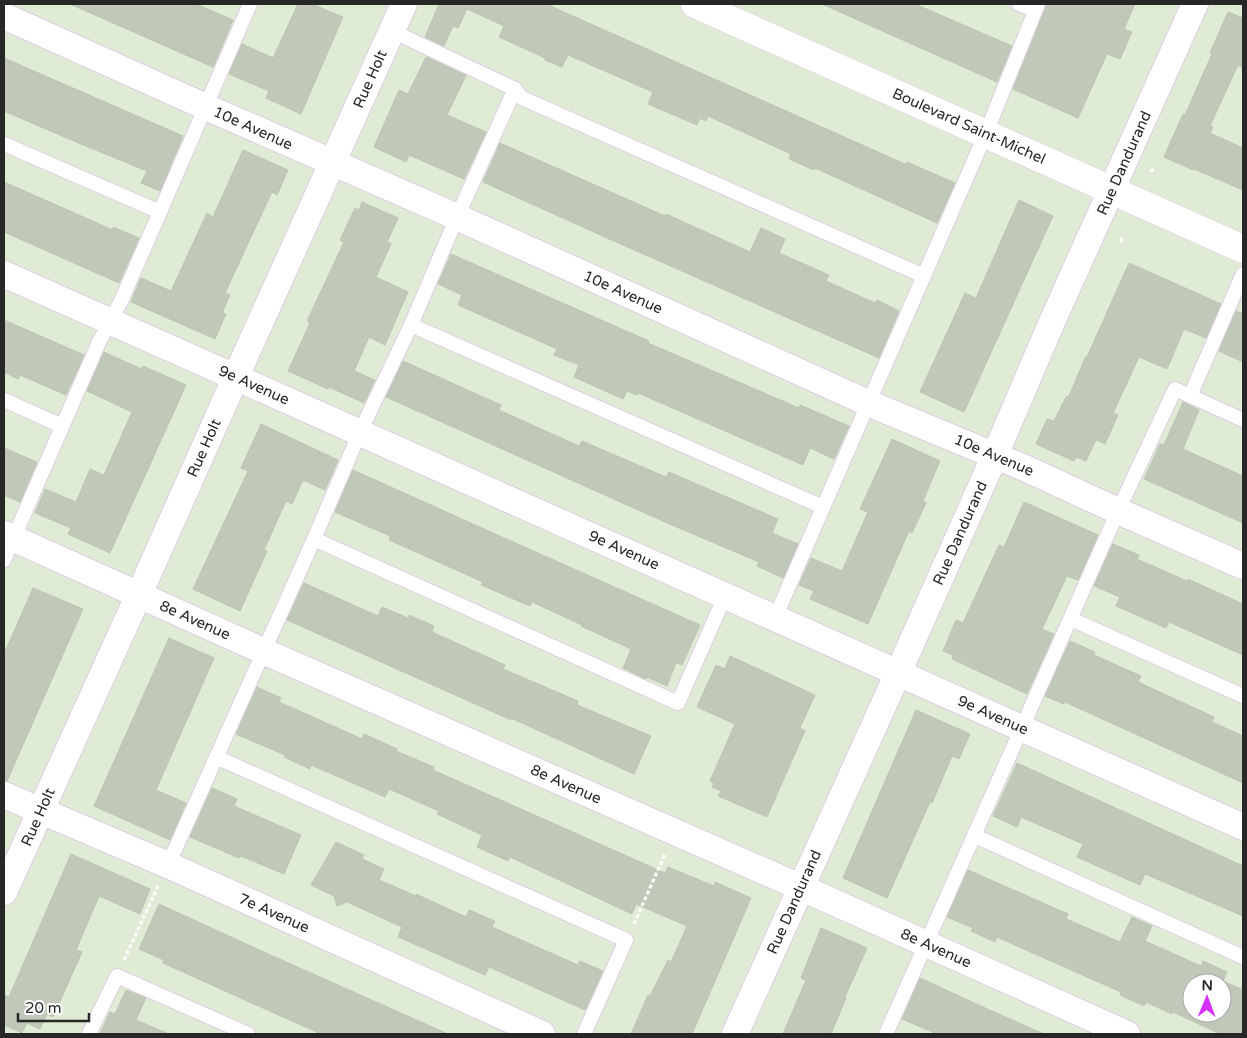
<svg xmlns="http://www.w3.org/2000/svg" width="1247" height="1038" font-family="'Varela Round',sans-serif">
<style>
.building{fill:#c0c9b9;stroke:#b9c6b0;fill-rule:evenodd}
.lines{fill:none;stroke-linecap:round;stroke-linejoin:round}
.lane-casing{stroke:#ddcce2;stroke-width:16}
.street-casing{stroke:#ddcce2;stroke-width:28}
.secondary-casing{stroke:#ddcce2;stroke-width:29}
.path{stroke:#fff;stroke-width:3;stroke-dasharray:4 2.5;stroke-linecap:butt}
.lane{stroke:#fff;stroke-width:14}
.street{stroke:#fff;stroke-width:26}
.secondary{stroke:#fff;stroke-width:28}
.labels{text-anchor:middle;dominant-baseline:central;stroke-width:4;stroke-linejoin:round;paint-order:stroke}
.street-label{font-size:15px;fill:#272727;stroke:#fff}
</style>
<rect width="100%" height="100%" fill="#e0ebd6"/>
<g class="building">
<polygon points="70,4 196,4 233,20 213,67"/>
<polygon points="298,4 312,4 343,17 301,114 266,98 269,91 229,74 242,44 273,58"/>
<polygon points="439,4 546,4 905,164 907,162 955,183 937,223 815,168 814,170 789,159 791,154 708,116 706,121 700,118 697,125 648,104 653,92 568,55 562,67 545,60 545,58 499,37 504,26 467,9 458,28 453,26 444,46 425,37"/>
<polygon points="822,4 915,4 1012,46 997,82"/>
<polygon points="1047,4 1135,4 1124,29 1132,32 1120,59 1107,54 1078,118 1013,89"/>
<polygon points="1228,12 1243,18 1243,68 1238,65 1210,126 1213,127 1210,133 1243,148 1243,190 1194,169 1193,170 1164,157 1183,114 1185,115 1212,54 1210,53"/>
<polygon points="426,57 466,75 447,115 486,132 464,179 409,155 406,162 374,147 399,90 408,94"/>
<polygon points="4,58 183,136 160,191 141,183 147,171 76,142 4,111"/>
<polygon points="500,143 665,216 666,214 750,252 761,228 785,239 779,253 829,275 826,281 875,303 877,300 899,311 879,358 607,238 483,182"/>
<polygon points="243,150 288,170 277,195 272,192 225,293 230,295 222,313 226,314 215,339 131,302 141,278 171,291 207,213 213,217"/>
<polygon points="4,182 113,230 113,227 139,238 119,283 4,232"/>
<polygon points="1019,200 1053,216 964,412 920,392 965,293 976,298"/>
<polygon points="362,202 398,218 387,242 391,244 376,277 408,292 385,345 369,337 354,371 375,380 364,403 329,387 328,389 288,371 310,323 307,321 344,242 340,240 355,208 359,210"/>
<polygon points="451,254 649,341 648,343 799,408 800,405 849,426 834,459 810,448 803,465 638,393 637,395 627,391 623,399 574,377 579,365 554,355 557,349 458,305 462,295 438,284"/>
<polygon points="1129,263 1221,304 1206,338 1184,329 1167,369 1139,357 1113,413 1118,415 1105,444 1096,440 1086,461 1076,457 1074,461 1036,444 1047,419 1054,421 1066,397 1069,396 1086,356 1087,357"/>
<polygon points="1236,311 1243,314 1243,362 1219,351"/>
<polygon points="4,320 84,355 66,395 20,375 18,379 4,372"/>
<polygon points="104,352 141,369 143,366 186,385 110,553 68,534 71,528 35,513 45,489 76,502 90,469 104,475 132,412 87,391"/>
<polygon points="403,361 501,405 499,410 579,446 582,441 666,477 669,472 778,519 772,533 798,544 783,578 757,566 759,562 665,522 386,397"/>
<polygon points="1183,402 1199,410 1183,449 1243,476 1243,523 1144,479 1160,444 1164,445"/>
<polygon points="261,424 338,460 325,490 303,480 292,504 286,501 264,550 267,551 240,611 193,589 248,471 241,468"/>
<polygon points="892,439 940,461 923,501 926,503 912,533 909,531 868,624 810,599 814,591 799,585 811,558 842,571 868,512 860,509"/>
<polygon points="4,448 37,462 20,502 4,495"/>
<polygon points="353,470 502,537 700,625 682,665 676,663 667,686 647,677 646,679 623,668 631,649 581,626 582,625 532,602 530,606 481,585 483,582 389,540 390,536 335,512"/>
<polygon points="1024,502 1098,535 1078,580 1067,576 1042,629 1054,634 1027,694 952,659 953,655 943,651 956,620 963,623 999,545 1004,547"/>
<polygon points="1113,544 1139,555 1137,559 1187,581 1188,579 1243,604 1243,655 1169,622 1166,628 1116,606 1120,597 1094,586"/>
<polygon points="304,583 378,616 382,607 408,618 409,615 434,626 432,632 505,665 503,669 578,701 577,705 651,736 634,774 511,718 511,720 287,620"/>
<polygon points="33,588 83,609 7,781 4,780 4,654"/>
<polygon points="169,638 214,658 156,790 186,803 170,840 94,806"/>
<polygon points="1070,641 1095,652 1094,655 1141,676 1138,682 1214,717 1212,722 1243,736 1243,783 1065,702 1064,704 1045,696"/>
<polygon points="730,656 815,695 800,728 805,731 767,817 718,796 721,791 712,787 714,783 710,781 735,724 697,707 716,665 725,669"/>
<polygon points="257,687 281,698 279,702 304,713 362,739 364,734 397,749 396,751 434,767 433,770 665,873 668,867 714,886 715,882 751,898 692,1034 631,1034 648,995 650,996 668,960 671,962 687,926 636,904 632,914 510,857 508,861 477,847 482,835 437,814 439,811 389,789 385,797 311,765 310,769 284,757 285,755 236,734"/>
<polygon points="916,710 970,734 959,759 952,756 932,803 930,802 887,898 843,878"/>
<polygon points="1017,763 1243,866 1243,916 1145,874 1140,885 1077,857 1083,844 1021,817 1017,827 993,816"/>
<polygon points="212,788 237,799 234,806 301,835 284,874 241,856 239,858 190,837"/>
<polygon points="336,842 364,855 362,859 384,869 379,880 416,896 416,894 466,917 469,910 495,921 492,927 578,965 580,961 603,971 585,1010 489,967 485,975 398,937 402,927 347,902 337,906 334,896 311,885"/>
<polygon points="71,854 150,889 140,914 99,896 76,950 82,952 53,1017 47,1014 40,1029 27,1023 22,1033 4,1025 4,995 9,997"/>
<path d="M968,870l100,44 -2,5 54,23 12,-25 20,9 -7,15 56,25 2,-5 24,11 -4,9 20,9v44h-23l-47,-22 -1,2 -26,-12 -2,4 -24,-11 1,-3 -104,-46 -20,-9 -2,5 -24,-11 2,-3 -26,-11zM1192,983h30v30h-30z"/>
<polygon points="159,904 266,953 448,1034 321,1034 245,1000 163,963 164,960 139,949"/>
<polygon points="821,928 867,948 845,997 846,998 831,1034 783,1034 806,980 801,978"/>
<polygon points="920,978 994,1012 1044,1034 937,1034 902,1019"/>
<polygon points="126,990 146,998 136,1020 169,1034 100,1034 110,1012 115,1014"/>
</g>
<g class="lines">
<g class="lane-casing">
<g id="lane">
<polyline points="1019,4 1035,10"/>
<polyline points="392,31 515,89 522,98 924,276"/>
<polyline points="4,144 160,212"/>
<polyline points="411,325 823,507"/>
<polyline points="1190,396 1243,274"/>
<polyline points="4,400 62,426"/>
<polyline points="314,539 678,703 725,596"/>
<polyline points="4,560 99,342 121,301 160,212 250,4"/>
<polyline points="775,618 986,133 1038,4"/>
<polyline points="1071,619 1243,696"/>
<polyline points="216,757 626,940 584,1034"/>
<polyline points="975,836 1243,957"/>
<polyline points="168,865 314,539 360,432 411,325 457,217 515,89"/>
<polyline points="89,1034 117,976 248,1034"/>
<polyline points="886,1034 1118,511 1175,389 1243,420"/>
</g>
</g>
<g class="street-casing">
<g id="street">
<polyline points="4,16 206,107 457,217 868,403 1027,469 1118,511 1243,566"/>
<polyline points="4,274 1243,827"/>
<polyline points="4,534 263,651 800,887 1127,1034"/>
<polyline points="4,795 168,865 542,1034"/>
<polyline points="4,892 145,581 242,363 404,4"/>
<polyline points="735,1034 907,653 995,455 1051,324 1195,4"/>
</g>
</g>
<g class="secondary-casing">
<polyline id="secondary" points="695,4 1243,249"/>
</g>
<g class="path">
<polyline points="1150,171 1155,169"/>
<polyline points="1121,238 1122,243"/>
<polyline points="634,924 665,854"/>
<polyline points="124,960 158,886"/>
</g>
<use href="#lane" class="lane"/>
<use href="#street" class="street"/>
<use href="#secondary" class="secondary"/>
</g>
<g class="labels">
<g class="street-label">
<text transform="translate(370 79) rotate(-66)">Rue Holt</text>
<text transform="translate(969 126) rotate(24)">Boulevard Saint-Michel</text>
<text transform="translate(253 128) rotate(24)">10e Avenue</text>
<text transform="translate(1124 163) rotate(-66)">Rue Dandurand</text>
<text transform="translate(623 292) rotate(24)">10e Avenue</text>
<text transform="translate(254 385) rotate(24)">9e Avenue</text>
<text transform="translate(204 448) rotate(-66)">Rue Holt</text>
<text transform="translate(994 455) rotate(23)">10e Avenue</text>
<text transform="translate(960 533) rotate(-66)">Rue Dandurand</text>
<text transform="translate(624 550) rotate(24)">9e Avenue</text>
<text transform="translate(195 620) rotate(24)">8e Avenue</text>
<text transform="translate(993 715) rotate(24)">9e Avenue</text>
<text transform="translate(566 784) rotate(24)">8e Avenue</text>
<text transform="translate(38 817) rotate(-66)">Rue Holt</text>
<text transform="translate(794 902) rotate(-66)">Rue Dandurand</text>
<text transform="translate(274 913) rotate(24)">7e Avenue</text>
<text transform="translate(936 948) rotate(24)">8e Avenue</text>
</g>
</g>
<rect width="1247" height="1038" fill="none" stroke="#272727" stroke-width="10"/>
<g transform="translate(1207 998) rotate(1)"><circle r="24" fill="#ffffff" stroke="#a9a9a9"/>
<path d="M0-4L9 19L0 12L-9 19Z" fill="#d32fff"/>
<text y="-8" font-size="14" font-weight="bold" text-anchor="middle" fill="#272727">N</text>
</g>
<path d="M18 1013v8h71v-8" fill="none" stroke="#272727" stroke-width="2.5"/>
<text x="25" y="1013" font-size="15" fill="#272727" stroke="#ffffff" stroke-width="4" paint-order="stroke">20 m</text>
</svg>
